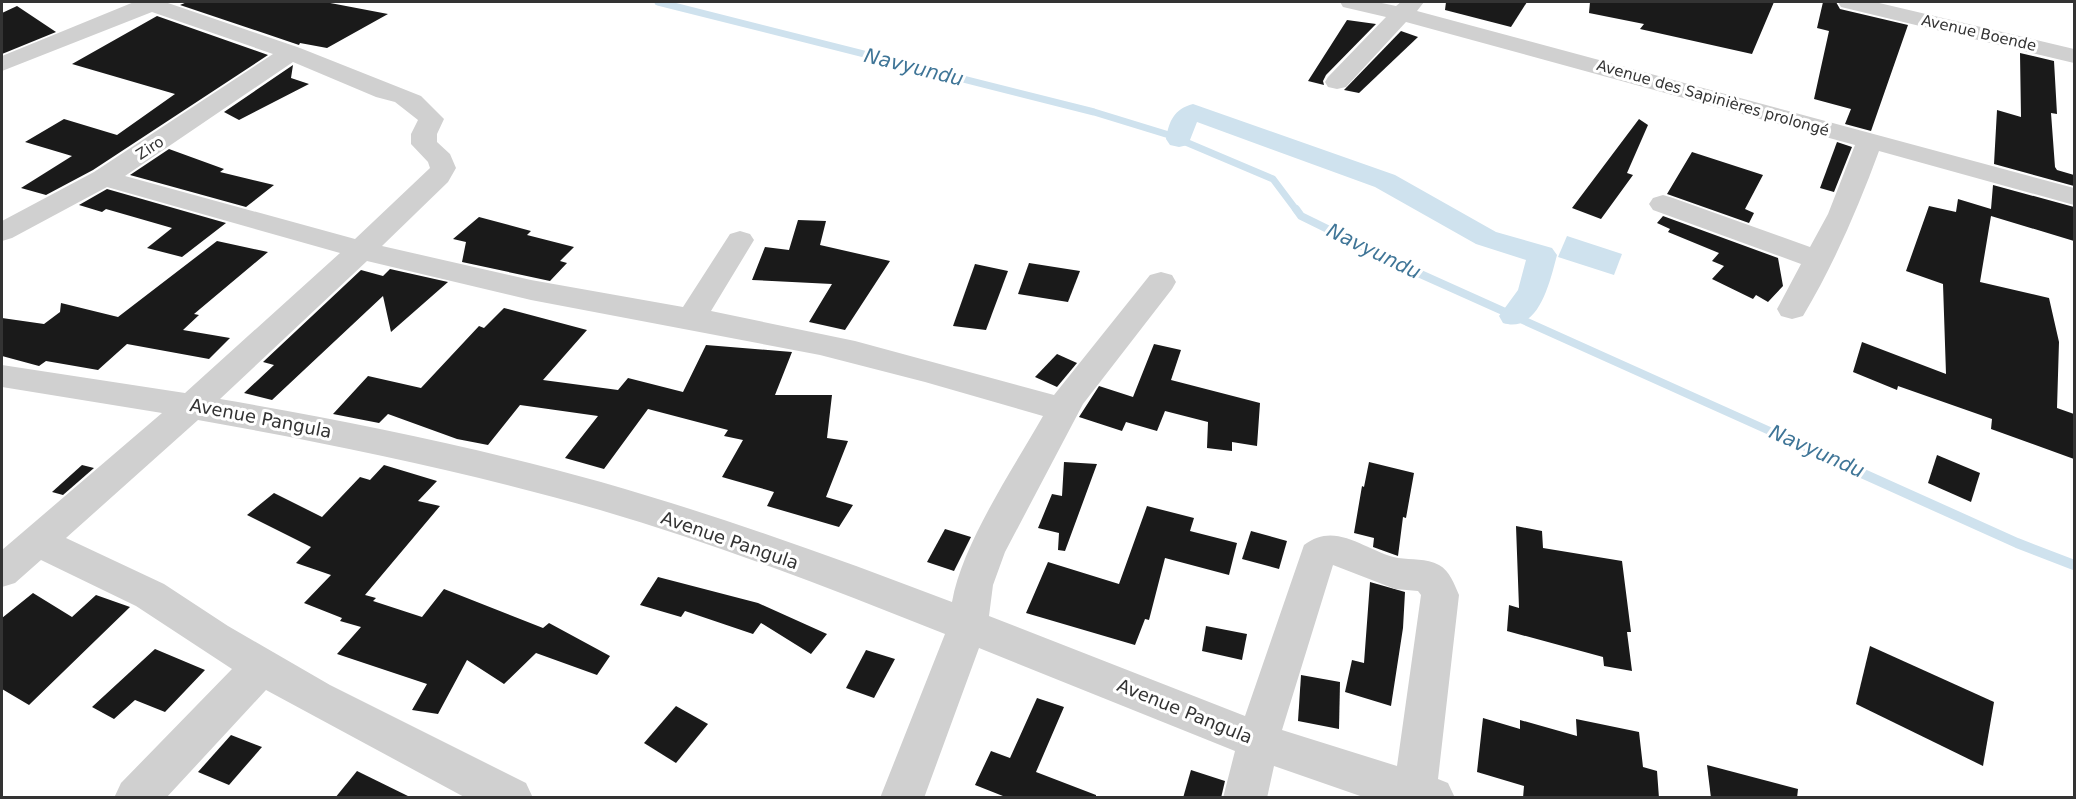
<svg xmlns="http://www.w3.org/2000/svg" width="2076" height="799" font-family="'DejaVu Sans',sans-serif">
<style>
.water{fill:#cfe2ee}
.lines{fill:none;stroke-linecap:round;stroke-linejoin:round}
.stream-far2{stroke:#cfe2ee;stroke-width:7}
.stream-far1{stroke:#cfe2ee;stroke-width:8}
.stream{stroke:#cfe2ee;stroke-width:10}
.canal{fill:#cfe2ee;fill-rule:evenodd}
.building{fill:#1a1a1a}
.minor{fill:#d0d0d0;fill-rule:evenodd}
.labels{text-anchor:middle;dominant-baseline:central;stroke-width:6;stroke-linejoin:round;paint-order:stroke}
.far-street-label{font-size:15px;fill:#333;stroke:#fff}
.street-label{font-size:18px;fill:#333;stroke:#fff}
.water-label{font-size:20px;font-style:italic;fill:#3f7597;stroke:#fff}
</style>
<rect width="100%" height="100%" fill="#fff"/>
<polygon class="water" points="1567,236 1622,254 1614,275 1558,257"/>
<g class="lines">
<polyline class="stream-far2" points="658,2 1094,112 1169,135 1273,179 1297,211"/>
<polyline class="stream-far1" points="1296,209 1301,216 1407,268 1861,472"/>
<polyline class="stream" points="1857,471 2017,543 2074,565"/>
<path class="canal" d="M1193,104l202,71 101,57 56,16 5,7c-7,26 -18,79 -54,68l-4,-7 19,-26 8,-30 -50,-16 -101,-57 -178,-65 -9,23 -9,2 -9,-2 -4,-6c3,-18 8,-30 27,-35z"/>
</g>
<g class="building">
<polygon points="187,2 325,2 388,14 327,48 300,43 299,45 180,5"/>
<polygon points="1446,2 1527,2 1511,27 1445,10"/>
<polygon points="1590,2 1774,2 1752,54 1640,29 1644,24 1589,13"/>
<polygon points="1823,2 1836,2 1840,9 1908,25 1871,131 1845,124 1851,109 1814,99 1829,31 1817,28"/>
<polygon points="17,6 56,32 2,54 2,13"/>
<polygon points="157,16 268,55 93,170 46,195 21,188 72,156 25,142 64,119 117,135 175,94 72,64"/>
<polygon points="1347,20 1376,24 1326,75 1323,81 1324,85 1308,81"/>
<polygon points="1401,31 1418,37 1359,93 1344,90"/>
<polygon points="2020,53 2054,61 2057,114 2051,113 2055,167 2057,170 2074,175 2074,186 1994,164 1997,110 2021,117"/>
<polygon points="293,65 291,78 309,84 239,120 224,112"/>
<polygon points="1639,119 1648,125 1627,173 1633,175 1601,219 1572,208"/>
<polygon points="1837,142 1852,147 1834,192 1820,188"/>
<polygon points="169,149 224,169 220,172 274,185 246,207 130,175"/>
<polygon points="1692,152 1763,175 1745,209 1754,213 1749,223 1667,194"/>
<polygon points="1993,185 2074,207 2074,241 1991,216 1980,282 2049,298 2059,342 2057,408 2074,414 2074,459 1991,429 1992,419 1898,386 1897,390 1853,372 1862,342 1946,374 1943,284 1906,271 1929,206 1956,212 1958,199 1991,209"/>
<polygon points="107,189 226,223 182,257 147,248 172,228 106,209 102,212 79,205"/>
<polygon points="1663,216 1778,258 1783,286 1768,302 1756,295 1753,299 1712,279 1724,266 1712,261 1719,253 1668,232 1670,229 1657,223"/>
<polygon points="479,217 531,231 527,235 574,247 560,261 567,263 550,281 462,262 466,242 453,239"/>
<polygon points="798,220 826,221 820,245 890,261 845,330 809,322 832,284 752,280 765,247 789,250"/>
<polygon points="217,241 268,252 194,314 199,315 183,330 230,338 209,359 127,344 98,370 46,361 39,366 2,356 2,318 44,324 60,312 61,303 118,317"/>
<polygon points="1029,263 1080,271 1068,302 1018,294"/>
<polygon points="975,264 1008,271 986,330 953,326"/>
<polygon points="390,269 448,282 391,332 383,296 272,400 244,393 274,365 263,362 361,270 383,276"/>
<polygon points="504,308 587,330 543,380 618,390 628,378 683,392 706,345 792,352 775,395 832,395 827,438 848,441 826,497 853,505 839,527 767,506 774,492 722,477 743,440 724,436 728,430 648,409 604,469 565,458 598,416 520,405 488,445 457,439 388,414 379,423 333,414 368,376 421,388 479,326 484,328"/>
<polygon points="1154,344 1181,350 1171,380 1260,403 1257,446 1232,442 1232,451 1207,448 1208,422 1165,411 1157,431 1126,422 1122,431 1079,417 1099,386 1133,397"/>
<polygon points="1057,354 1077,363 1057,387 1035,377"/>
<polygon points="1937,455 1980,473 1971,502 1928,483"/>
<polygon points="1064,462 1097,464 1065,551 1058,550 1059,533 1038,528 1052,494 1062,496"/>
<polygon points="1369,462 1414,473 1406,518 1403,517 1398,556 1373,547 1374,538 1354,533 1362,486 1364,487"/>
<polygon points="82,465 94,468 63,495 52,492"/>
<polygon points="384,465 437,481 418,501 440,506 365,595 376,598 373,601 422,617 444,589 543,628 549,623 610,656 597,675 536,653 504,684 467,660 438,714 412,710 427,684 337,654 361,627 340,621 342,618 304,603 331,575 296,563 311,547 247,515 274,493 322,517 360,477 370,480"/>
<polygon points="1147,506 1194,518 1190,531 1237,543 1229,575 1165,558 1149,620 1145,619 1135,645 1026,613 1048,562 1119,584"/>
<polygon points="1516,526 1542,531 1543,548 1622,561 1631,632 1627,632 1632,671 1604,666 1603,657 1507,631 1509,605 1519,608"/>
<polygon points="945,529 971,537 954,571 927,562"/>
<polygon points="1251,531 1287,541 1279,569 1242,559"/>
<polygon points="658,577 758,603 827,634 811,654 761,623 753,634 685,611 681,617 640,605"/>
<polygon points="1370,582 1405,592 1403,628 1391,706 1345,692 1352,660 1364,663"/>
<polygon points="33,593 72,617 96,595 130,607 29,705 2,689 2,618"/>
<polygon points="1206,626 1247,634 1242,660 1202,651"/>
<polygon points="1870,646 1994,702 1983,766 1856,704"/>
<polygon points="155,649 205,670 165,712 135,700 114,719 92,707"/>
<polygon points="866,650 895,659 874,698 846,688"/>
<polygon points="1301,675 1340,682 1339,729 1298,721"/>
<polygon points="1037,698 1064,707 1036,772 1096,795 1096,798 1008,798 975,785 991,751 1010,758"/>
<polygon points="676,706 708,724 676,763 644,743"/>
<polygon points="1483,718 1520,729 1520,720 1577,736 1576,719 1639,732 1643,767 1657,771 1659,798 1523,798 1524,786 1477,772"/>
<polygon points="231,735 262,747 229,785 198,772"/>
<polygon points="1707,765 1798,789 1797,798 1711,798"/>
<polygon points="1191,770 1225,781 1221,798 1183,798"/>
<polygon points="357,771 412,798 335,798"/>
</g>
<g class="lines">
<g class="minor">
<path d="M134,2h31l135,46 121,48 23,23 -7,15v8l13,12 6,14 -8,14 -66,64 149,34 152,27 47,-73 10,-3 10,3 4,6 -43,71 144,30 199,54 96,-120 11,-3 11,3 4,7 -4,7 -89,115 -78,148 -12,33 -4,31 256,100 59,-171c32,-25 61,6 94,13 14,2 28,0 41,7 11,6 15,19 20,30l-21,184 10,4 7,15h-89l-92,-32 -7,32h-44l12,-47 -256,-103 -55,150h-44l65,-164c-114,-45 -228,-90 -345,-124 -132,-38 -267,-66 -402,-90l-132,118 98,46 64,42 102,59 196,98 7,15h-67l-200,-108 -100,108h-52l7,-15 111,-114 -96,-63 -95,-46 -26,23 -13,4v-37l160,-137 -160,-26v-22l183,28 155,-140 -233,-66 -95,51 -10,3v-20l92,-49 179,-118 -121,-42 -150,59v-15zM293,62l83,35 19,5 23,18 -7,14v10l17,18 2,6 -75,71 -230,-63zM367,261l164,39 289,55 105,27 118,34c-30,53 -81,128 -91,186 -115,-44 -232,-86 -351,-120 -125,-35 -253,-61 -381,-83zM1333,565l62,24 23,2 3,4 -24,171 -115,-36z"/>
<path d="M1340,2h37l19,4 5,-4h23l-7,9 657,177v17l-195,-54c-21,57 -45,113 -76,165l-11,3 -11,-3 -4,-7 24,-45 -148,-54 -4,-6 4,-6 10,-3 10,3 137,49 18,-33 27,-69 -449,-123 -60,65 -9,2 -9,-2 -3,-5 3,-5 58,-60 -43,-10z"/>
<polygon points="1838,2 1875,2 2074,49 2074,63 1841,7"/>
</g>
</g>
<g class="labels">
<g class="far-street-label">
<text transform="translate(1979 33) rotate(13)">Avenue Boende</text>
<text transform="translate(1713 98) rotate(16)">Avenue des Sapinières prolongé</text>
<text transform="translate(150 148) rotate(-33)">Ziro</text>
</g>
<g class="street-label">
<text transform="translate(261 418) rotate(11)">Avenue Pangula</text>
<text transform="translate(730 540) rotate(19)">Avenue Pangula</text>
<text transform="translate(1185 711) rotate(22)">Avenue Pangula</text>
</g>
<g class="water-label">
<text transform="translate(914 67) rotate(14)">Navyundu</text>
<text transform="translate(1374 251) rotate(26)">Navyundu</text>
<text transform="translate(1817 451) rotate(24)">Navyundu</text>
</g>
</g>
<rect width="2076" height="799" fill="none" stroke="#333333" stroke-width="6"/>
</svg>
